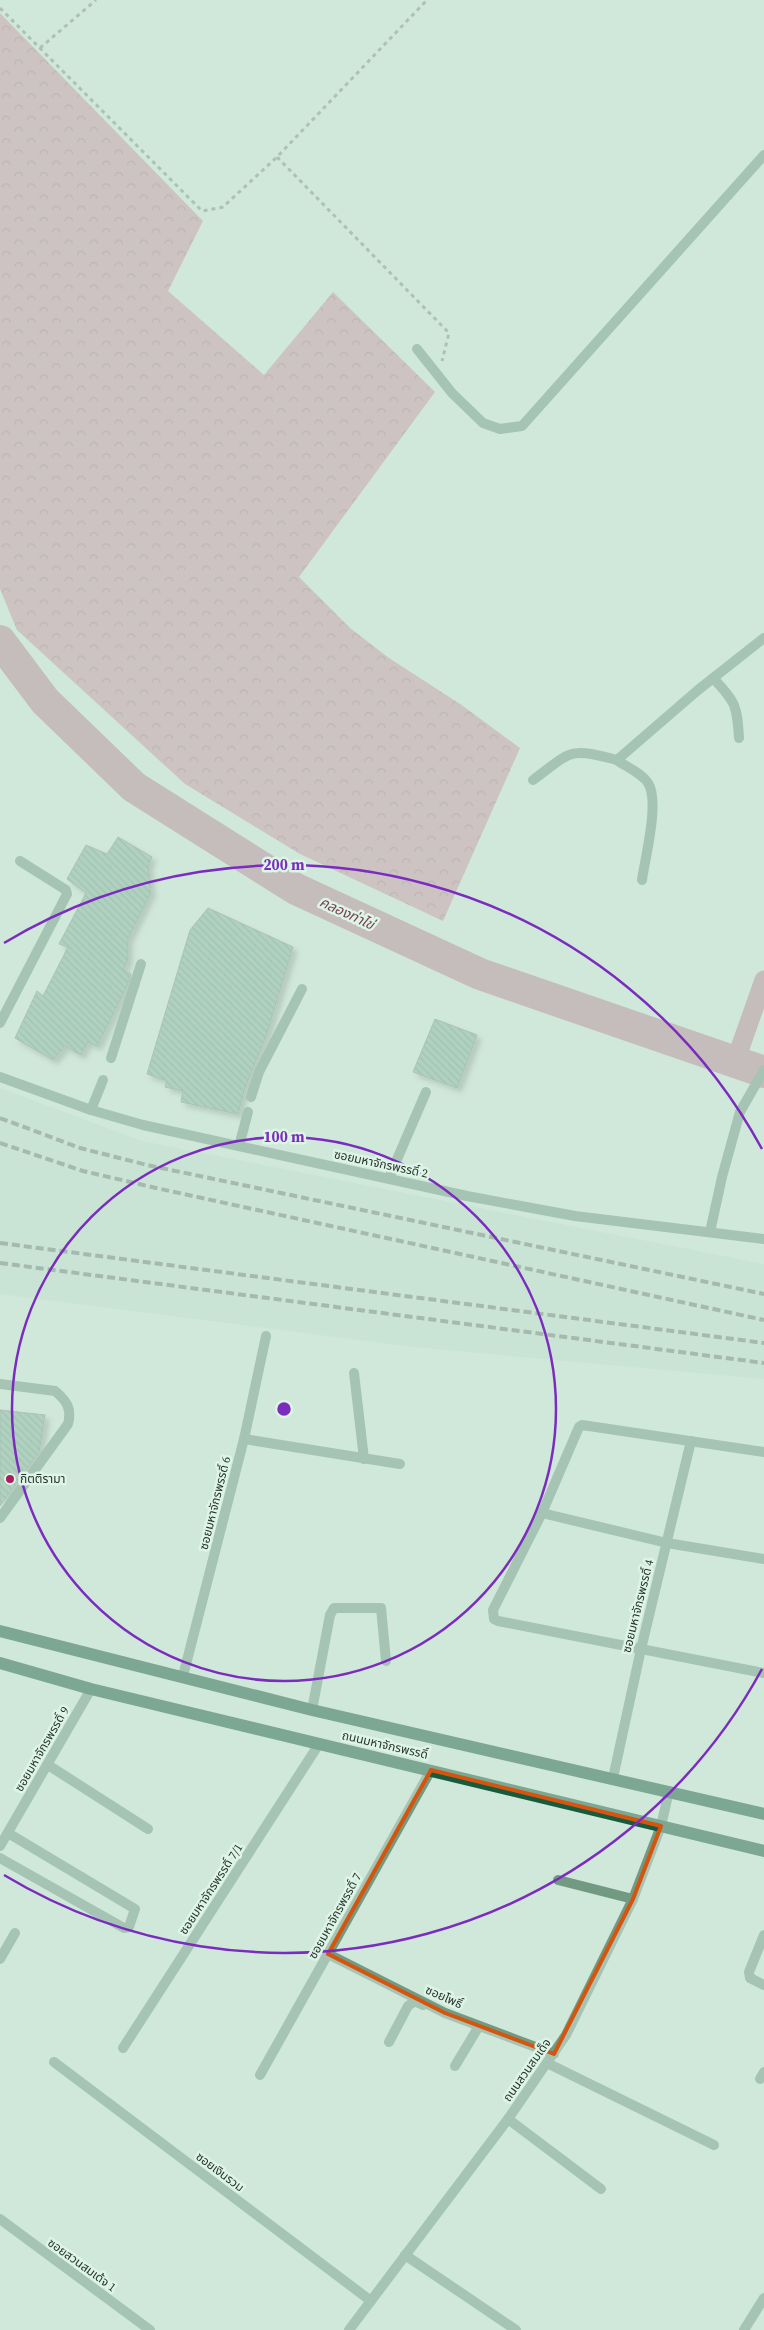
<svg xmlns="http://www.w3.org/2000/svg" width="764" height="2330" font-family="'Source Serif 4','Noto Sans Thai',serif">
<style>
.built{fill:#c0dfcd}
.forest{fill:url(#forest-crowns)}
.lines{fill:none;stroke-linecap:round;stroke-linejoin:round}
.canal{stroke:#b88897;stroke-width:19}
.river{stroke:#b88897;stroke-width:32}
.building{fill:url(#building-back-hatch);stroke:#7e9487;filter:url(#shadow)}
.path{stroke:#83948a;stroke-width:3;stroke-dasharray:4 4;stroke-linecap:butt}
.lane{stroke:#729a83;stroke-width:10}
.street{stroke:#729a83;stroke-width:10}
.primary{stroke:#175a3d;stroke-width:12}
.rail{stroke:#728279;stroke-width:4;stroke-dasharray:8 4;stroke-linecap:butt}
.marked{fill:none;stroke:#d5550f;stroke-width:4;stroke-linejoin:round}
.ring{fill:none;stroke:#7b2cbf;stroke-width:2.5}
.poi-dot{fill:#aa1e5f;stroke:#ddf5e7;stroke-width:2}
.labels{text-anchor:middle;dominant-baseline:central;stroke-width:5;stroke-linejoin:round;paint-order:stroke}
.street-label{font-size:12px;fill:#2a332e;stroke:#ddf5e7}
.poi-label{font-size:12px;fill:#2a332e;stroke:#ddf5e7;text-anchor:start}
.water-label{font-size:14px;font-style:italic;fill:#7c3d53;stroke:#ddf5e7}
.centre{fill:#7b2cbf;stroke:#ddf5e7;stroke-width:2.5}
.ring-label{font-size:15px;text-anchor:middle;font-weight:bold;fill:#7b2cbf;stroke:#ddf5e7;stroke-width:5;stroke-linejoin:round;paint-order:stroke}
</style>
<defs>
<pattern id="forest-crowns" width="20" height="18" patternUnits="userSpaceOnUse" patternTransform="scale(1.25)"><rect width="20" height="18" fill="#c897a5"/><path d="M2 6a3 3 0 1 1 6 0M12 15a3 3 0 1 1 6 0" fill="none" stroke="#a37c87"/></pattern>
<pattern id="building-back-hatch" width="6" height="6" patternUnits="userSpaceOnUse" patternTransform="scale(1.25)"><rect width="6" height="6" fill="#88b69d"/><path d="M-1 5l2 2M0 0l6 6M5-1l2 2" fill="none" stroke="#6f9580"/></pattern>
<filter id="shadow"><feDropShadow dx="4.5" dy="4.5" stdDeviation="2.5" flood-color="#0004"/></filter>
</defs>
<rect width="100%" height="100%" fill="#d0e8da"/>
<polygon class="built" points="0,1088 142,1141 764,1264 764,1379 413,1347 0,1294"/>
<polygon class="forest" points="0,13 203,221 168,291 264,375 333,292 435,392 299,577 350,628 389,658 463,706 520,748 443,921 300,854 185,784 17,630 0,589"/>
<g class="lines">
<polyline class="canal" points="735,1062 764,980"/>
<polyline class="river" points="0,641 45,701 134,787 296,889 480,974 764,1072"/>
</g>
<g class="building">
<polygon points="118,837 152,857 148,865 151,892 128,939 128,959 123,970 131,974 127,986 97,1046 87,1042 81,1055 65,1046 53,1060 15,1038 37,991 43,996 68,947 59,944 86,893 67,879 86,845 107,854"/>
<polygon points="208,908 293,947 266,1036 244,1090 238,1114 181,1102 183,1091 165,1087 167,1081 147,1074 190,930"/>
<polygon points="435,1019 477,1035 457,1088 413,1072"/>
<polygon points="0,1410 45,1415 39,1452 0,1506"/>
</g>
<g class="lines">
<g class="path">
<polyline points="0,8 202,211 223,207 277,157 427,0"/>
<polyline points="40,48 96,0"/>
<polyline points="277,157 449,333 442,361"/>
</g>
<g class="lane">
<path d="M713,678c23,24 24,28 26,60"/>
<path d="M617,760c9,7 25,13 31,23 12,18 -3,75 -6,97"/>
<polyline points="0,1023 67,894 66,890 20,861"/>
<polyline points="111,1058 141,964"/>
<polyline points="251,1097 259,1072 302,989"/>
<polyline points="91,1110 103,1080"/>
<polyline points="239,1146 248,1112"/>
<polyline points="389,1178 426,1092"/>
<polyline points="354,1373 364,1459"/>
<path d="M0,1384l55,7c12,10 17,18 13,33l-68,94"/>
<polyline points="312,1710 330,1615 334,1608 381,1608 386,1661"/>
<polyline points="48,1765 148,1829"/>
<polyline points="0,1858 124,1928 129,1927 135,1909 8,1833"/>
<polyline points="508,2119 601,2189"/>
</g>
<g class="street">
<polyline points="417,349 452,393 483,423 500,429 522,426 764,155"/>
<path d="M533,780c39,-29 35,-33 84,-20l81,-70 66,-52"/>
<polyline points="0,1077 91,1110 143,1125 467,1196 575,1216 764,1239"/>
<polyline points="710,1232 722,1177 740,1112 764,1070"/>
<polyline points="244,1439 400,1464"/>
<polyline points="764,1452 582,1425 579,1427 542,1513 493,1610 494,1619 498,1621 764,1673"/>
<polyline points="542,1513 667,1543 764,1559"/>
<polyline points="183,1676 244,1439 266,1336"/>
<polyline points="613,1778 641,1649 691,1441"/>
<polyline points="0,1846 91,1689"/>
<polyline points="558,1880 633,1899"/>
<polyline points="764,1935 749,1972 750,1978 764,1985"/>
<polyline points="328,1954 445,2013 554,2054"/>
<polyline points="0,1959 15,1933"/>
<polyline points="389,2042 408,2006 415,2001 423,2005"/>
<polyline points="123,2048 319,1744"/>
<polyline points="54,2062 371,2301"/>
<polyline points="547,2063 714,2145"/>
<polyline points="455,2066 479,2026"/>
<polyline points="260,2075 431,1770"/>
<polyline points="760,2079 764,2072"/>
<polyline points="0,2219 150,2330"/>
<polyline points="405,2255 516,2330"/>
<polyline points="349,2330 508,2119 566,2035 633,1899 661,1826 669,1791"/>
<polyline points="744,2330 764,2298"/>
</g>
<g class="primary">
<polyline points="0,1631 312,1710 764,1814"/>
<polyline points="0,1663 91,1689 764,1851"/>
</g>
<g class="rail">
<polyline points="0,1118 80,1148 147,1165 764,1294"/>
<polyline points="0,1143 83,1171 156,1188 764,1320"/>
<polyline points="0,1243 764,1343"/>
<polyline points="0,1263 764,1363"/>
</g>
</g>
<path d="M0 0H764V2330H0ZM431,1770l230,56 -28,73 -79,155 -109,-41 -117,-59z" fill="#d0e8da" fill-opacity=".55" fill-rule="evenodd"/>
<path class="marked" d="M431,1770l230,56 -28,73 -79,155 -109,-41 -117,-59z"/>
<g class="ring">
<circle cx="284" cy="1409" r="272"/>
<path d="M762 1669A544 544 0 0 1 4 1875M4 943A544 544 0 0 1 762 1149"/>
</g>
<circle class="poi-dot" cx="10" cy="1479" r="5"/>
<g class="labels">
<g class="street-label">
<text transform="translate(381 1164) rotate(12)">ซอยมหาจักรพรรดิ์ 2</text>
<text transform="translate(215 1503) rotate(-76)">ซอยมหาจักรพรรดิ์ 6</text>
<text transform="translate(638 1606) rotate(-76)">ซอยมหาจักรพรรดิ์ 4</text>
<text transform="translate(385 1745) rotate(13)">ถนนมหาจักรพรรดิ์</text>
<text transform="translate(42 1749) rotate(-60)">ซอยมหาจักรพรรดิ์ 9</text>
<text transform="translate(211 1889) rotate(-57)">ซอยมหาจักรพรรดิ์ 7/1</text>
<text transform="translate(335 1916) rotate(-61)">ซอยมหาจักรพรรดิ์ 7</text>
<text transform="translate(444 1997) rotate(24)">ซอยโพธิ์</text>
<text transform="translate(527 2070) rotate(-55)">ถนนสวนสมเด็จ</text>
<text transform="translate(220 2172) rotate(37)">ซอยเงินรวม</text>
<text transform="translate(82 2265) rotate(36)">ซอยสวนสมเด้จ 1</text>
</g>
<g class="poi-label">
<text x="20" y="1479">กิตติรามา</text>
</g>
<g class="water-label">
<text transform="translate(347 913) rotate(25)">คลองท่าไข่</text>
</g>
</g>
<circle cx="284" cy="1409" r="8" class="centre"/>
<g class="ring-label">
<text x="284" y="870">200 m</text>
<text x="284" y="1142">100 m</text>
</g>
</svg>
